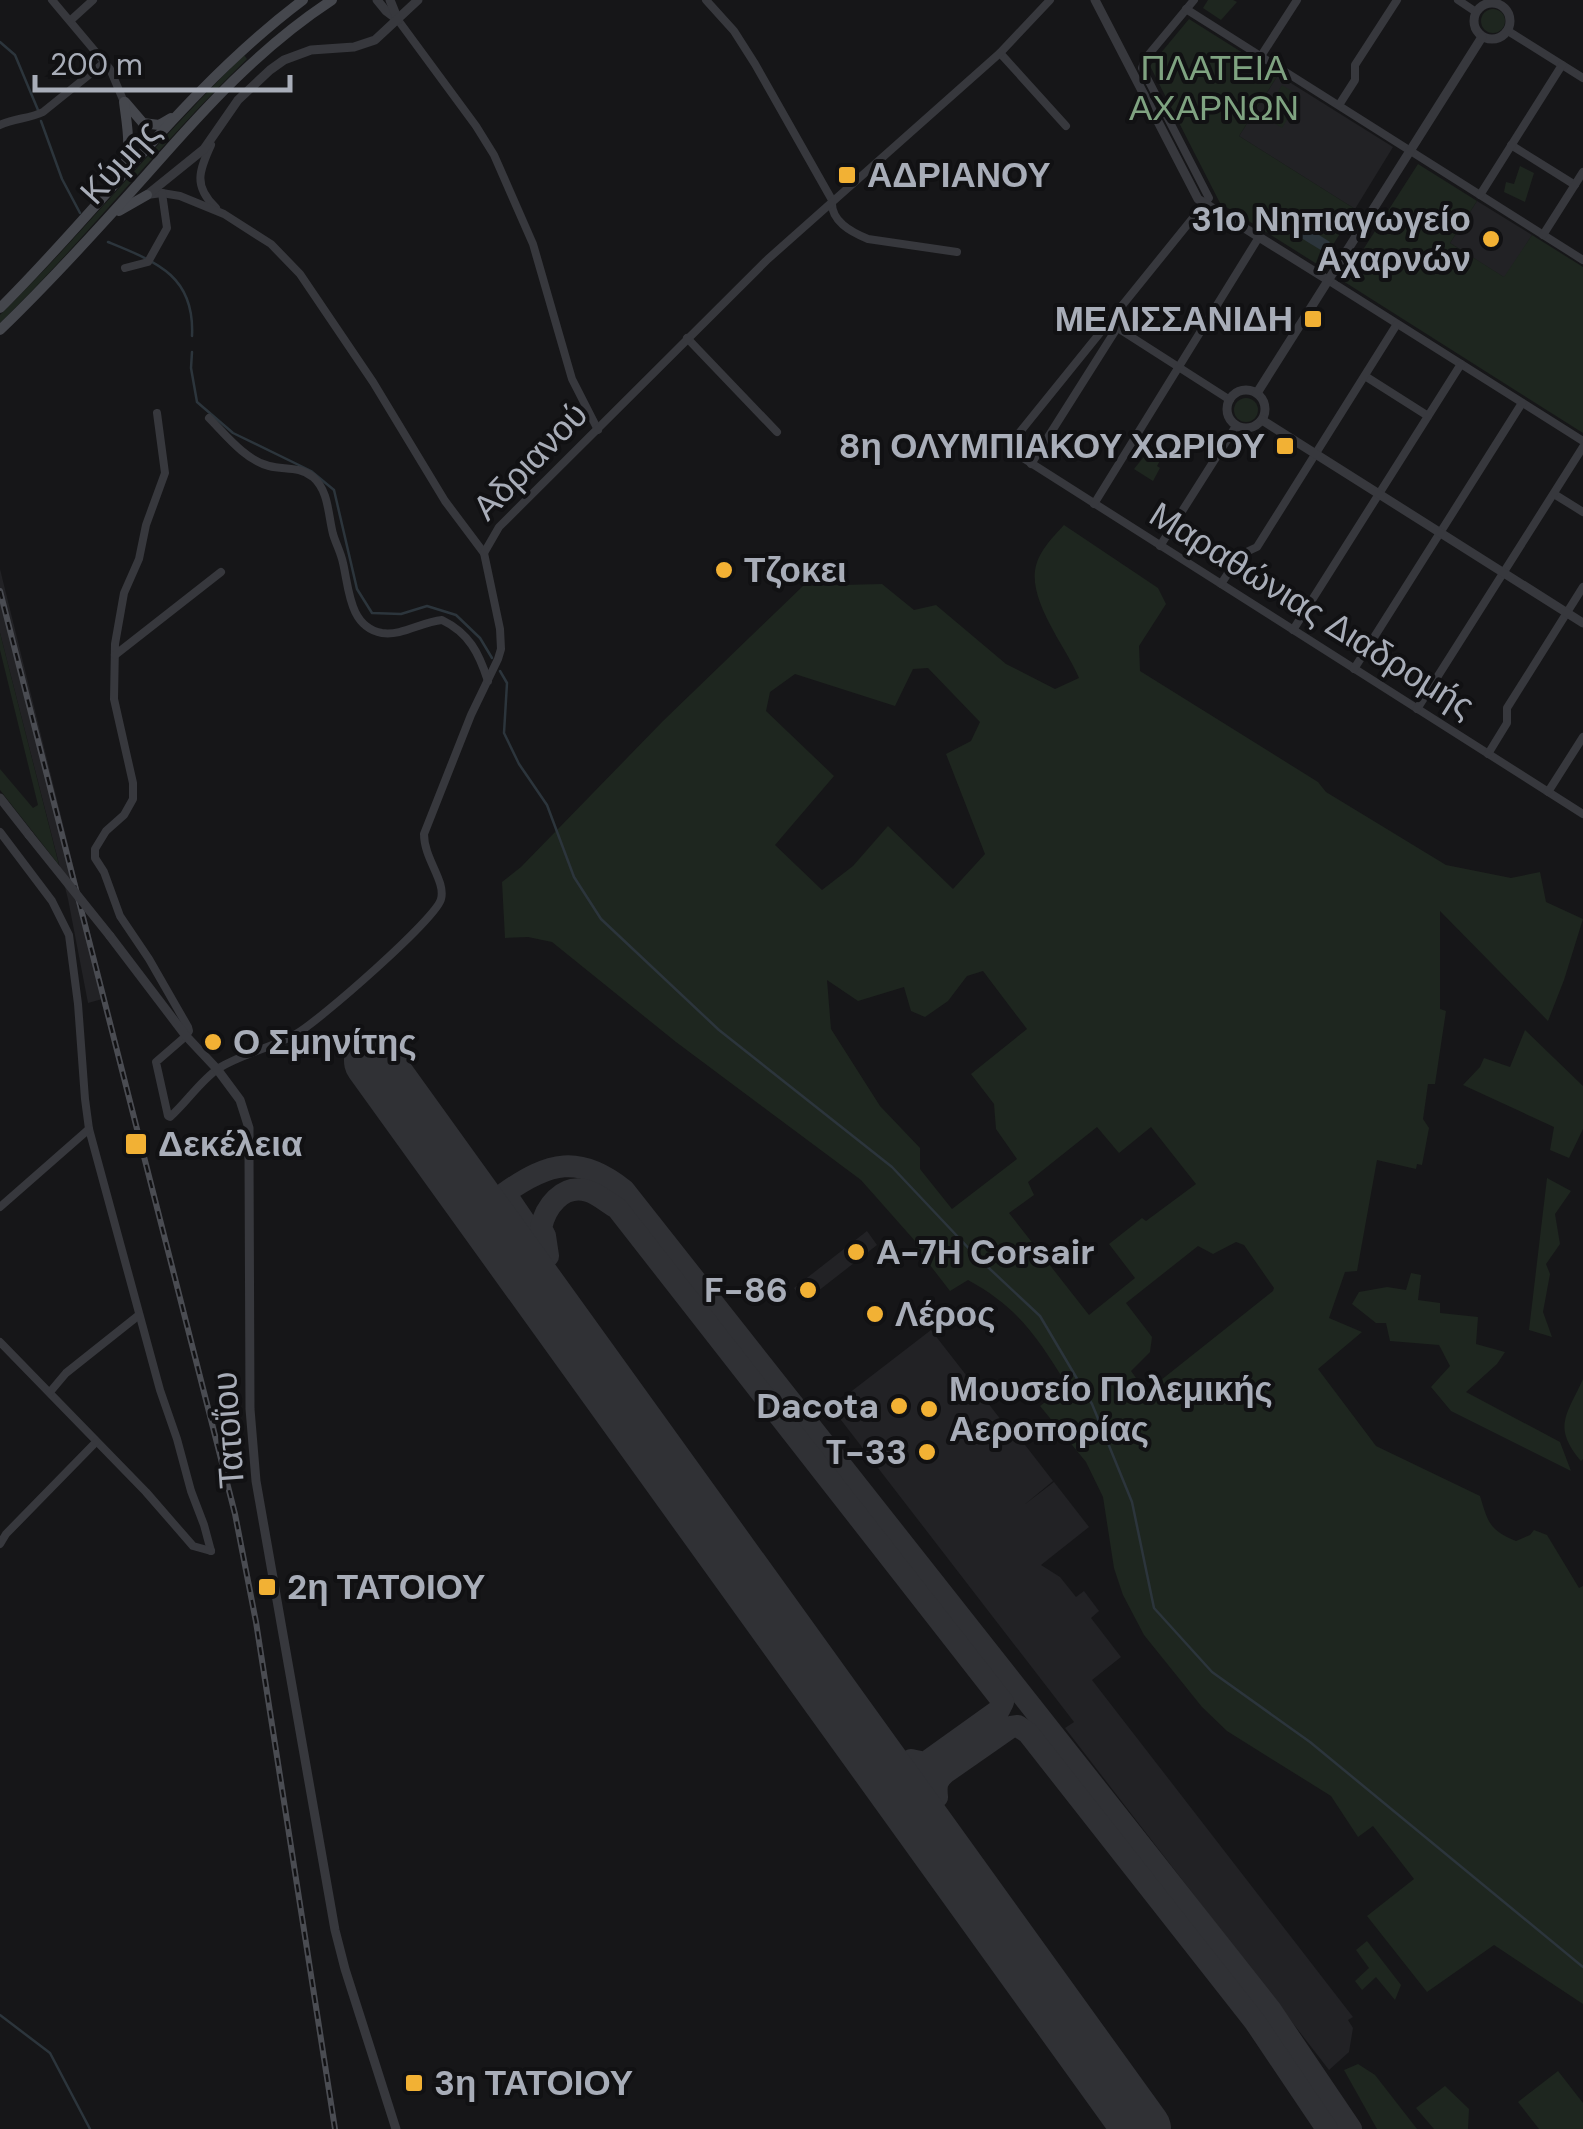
<svg xmlns="http://www.w3.org/2000/svg" width="1583" height="2129" font-family="'DM Sans',sans-serif">
<style>
.built{fill:#222225}
.green{fill:#1e261f;fill-rule:evenodd}
.water{fill:#2c353c}
.lines{fill:none;stroke-linecap:round;stroke-linejoin:round}
.stream{stroke:#2c353c;stroke-width:2.5}
.taxiway{stroke:#303135;stroke-width:22}
.runway{stroke:#303135;stroke-width:58}
.minor{stroke:#37383d;stroke-width:8}
.tertiary{stroke:#37383d;stroke-width:9}
.secondary{stroke:#45474d;stroke-width:10}
.rail-casing{stroke:#4a4c52;stroke-width:6}
.rail{stroke:#111113;stroke-width:2.5;stroke-dasharray:8;stroke-linecap:butt}
.tertiary-bridge{stroke:#37383d;stroke-width:9}
.poi-dot{fill:#f2b134;stroke:#111113;stroke-width:4}
.labels{text-anchor:middle;dominant-baseline:central;stroke-width:8;stroke-linejoin:round;paint-order:stroke}
.park-label{font-size:35px;fill:#7fa381;stroke:#111113}
.street-label{font-size:35px;fill:#a8adb8;stroke:#111113}
.poi-label{font-size:35px;font-weight:bold;fill:#a8adb8;stroke:#111113;text-anchor:start}
</style>
<rect width="100%" height="100%" fill="#161618"/>
<g class="built">
<polygon points="1278,75 1393,147 1355,209 1239,136"/>
<polygon points="1477,201 1532,235 1505,278 1450,243"/>
<polygon points="0,569 106,998 88,1003 68,899 0,633"/>
<polygon points="867,1231 877,1245 804,1302 794,1288"/>
<polygon points="931,1330 1005,1425 1008,1423 1053,1481 1024,1505 1054,1482 1089,1527 1041,1565 1060,1577 1076,1597 1084,1591 1099,1611 1091,1618 1121,1657 1092,1680 1353,2017 1348,2020 1353,2028 1349,2052 1329,2070 1065,1728 1074,1722 831,1407"/>
</g>
<g class="green">
<polygon points="1208,0 1233,0 1237,2 1221,20 1203,8"/>
<circle cx="1493" cy="21" r="12"/>
<polygon points="1189,19 1278,75 1239,136 1355,209 1320,266 1220,203 1150,66"/>
<path d="M244,55l3,4c-87,84 -161,180 -247,264v-8c85,-83 159,-177 244,-260z"/>
<polygon points="1282,85 1301,97 1282,128 1263,116"/>
<polygon points="1418,164 1477,201 1450,243 1504,277 1532,235 1583,267 1583,433 1343,281"/>
<polygon points="1520,166 1534,173 1525,202 1504,192 1506,182 1514,184"/>
<circle cx="1246" cy="410" r="12"/>
<polygon points="1161,446 1164,453 1157,466 1160,468 1153,481 1134,469 1147,453"/>
<path d="M1064,525l94,63 8,16 -27,42 1,25 178,111 8,10 120,73 65,13 29,-6 6,30 37,17 -19,61 -16,41 -108,-110v98l6,2 -11,73h-7l-5,35 6,9 -7,37 -5,-1 -1,5 -39,-9 -20,111 -12,1 -16,46 33,14 -44,37 58,77 104,50c8,26 9,34 36,45l14,-6 4,-5 13,5 32,53 4,-2v418l-89,-59 -67,47 -60,-76 47,-37 -41,-53 -15,11 -27,-41 -104,-65 -25,-24 -58,-72 -21,-40 -9,-27 -11,-71 -17,-35 -46,-56 27,-21c-30,-48 -48,-77 -99,-105l-18,11 -34,-44 -1,-6 -54,-61 -185,-138 -124,-100 -24,-5 -23,1 -3,-56 19,-15 142,-146 140,-135 79,-2 32,26 22,-5 70,59 49,25 24,-11c-13,-31 -48,-73 -44,-107 2,-18 17,-33 29,-46zM928,668l52,54 -9,19 -25,13 39,100 -32,35 -65,-63 -35,40 -31,24 -47,-45 59,-69 -68,-65 4,-19 25,-18 100,32 18,-37zM983,971l44,58 -56,45 23,30 2,25 21,30 -65,50 -32,-40v-21l-40,-42 -49,-77 -4,-49 31,21 46,-14 7,24 14,6 23,-16 19,-25zM1097,1127l22,26 32,-26 45,57 -50,37 -4,-3 -33,26 26,34 -46,37 -80,-102 25,-18 -6,-13zM1236,1242l8,3 30,43 -1,3 -127,101 -15,-21 19,-19 2,-15 -26,-34 72,-57 15,8z"/>
<polygon points="0,633 59,865 0,790 0,769 33,808 38,805 0,650"/>
<polygon points="1525,1030 1583,1086 1583,1129 1569,1158 1550,1150 1554,1127 1463,1085 1480,1067 1484,1058 1510,1067"/>
<polygon points="1547,1178 1571,1191 1555,1214 1560,1244 1546,1264 1550,1274 1543,1312 1552,1337 1529,1330"/>
<polygon points="1411,1273 1421,1275 1418,1300 1440,1303 1440,1313 1478,1317 1476,1344 1505,1352 1497,1364 1466,1392 1560,1442 1571,1471 1451,1411 1431,1387 1450,1366 1439,1345 1390,1341 1386,1323 1376,1323 1352,1304 1359,1292 1387,1287 1406,1290"/>
<path d="M1583,1379v80l-2,2c-29,-35 -14,-46 2,-82z"/>
<polygon points="1367,1941 1401,1985 1395,2000 1376,1977 1362,1990 1355,1981 1369,1968 1356,1950"/>
<polygon points="1358,2064 1375,2075 1417,2129 1377,2129 1344,2070"/>
<polygon points="1558,2071 1583,2103 1583,2129 1539,2129 1518,2102"/>
<polygon points="1445,2086 1469,2109 1468,2129 1434,2129 1416,2108"/>
</g>
<polygon class="water" points="1286,214 1330,242 1324,252 1280,225"/>
<g class="lines">
<g class="stream">
<polyline points="0,42 15,55 38,110"/>
<polyline points="41,121 62,179 80,213"/>
<path d="M108,242c49,20 87,34 84,94"/>
<polyline points="192,352 191,368 197,402 233,433 311,471 334,490 357,589 372,613 401,614 427,606 456,615 480,638 492,658"/>
<polyline points="500,671 507,683 504,733 519,764 547,805 574,877 601,919 719,1030 892,1167 975,1255 1040,1316 1092,1404 1132,1502 1154,1608 1212,1672 1310,1742 1583,1967"/>
<polyline points="0,2015 50,2053 90,2129"/>
</g>
<g class="taxiway">
<path d="M543,1249l-38,-56c44,-31 74,-39 119,-3l646,819 81,120"/>
<path d="M548,1256l-3,-20 -4,-8c4,-20 21,-45 47,-37 10,3 20,12 29,17l386,494 -4,8 -74,53 -14,-3 26,37c-1,-11 -1,-16 8,-24l66,-46 7,-1 10,7 227,289 72,107"/>
</g>
<polyline class="runway" points="373,1061 1142,2129"/>
<g class="minor">
<polyline points="52,0 110,69 124,102"/>
<path d="M706,0l28,31 21,33 77,136c-2,21 19,32 36,39l89,13"/>
<polyline points="1194,0 1145,59 1142,68 1209,198 1011,443 1012,451 1583,814"/>
<polyline points="1458,0 1476,12"/>
<polyline points="1186,9 1583,260"/>
<polyline points="71,20 93,0"/>
<polyline points="398,20 476,126 494,155 533,244 572,379 598,430"/>
<polyline points="1508,31 1583,78"/>
<polyline points="1000,53 1066,126"/>
<polyline points="1261,56 1297,0"/>
<polyline points="1339,105 1355,80 1355,65 1397,0"/>
<path d="M0,125c14,-7 29,-6 43,-13l62,-50"/>
<path d="M211,145c-12,26 -18,41 5,63"/>
<polyline points="1511,145 1575,185"/>
<polyline points="147,195 162,193 180,196 224,214 271,244 300,274 373,382 445,501 484,553"/>
<polyline points="1480,195 1562,65"/>
<polyline points="1543,235 1583,172"/>
<polyline points="125,268 148,262 167,228 162,193"/>
<polyline points="1328,280 1583,441"/>
<polyline points="1116,327 1230,400"/>
<polyline points="687,338 777,432"/>
<polyline points="1365,376 1428,416"/>
<path d="M157,413l8,60 -19,52 -7,34 -15,34 -9,51 -1,55 19,84v16l-9,16 -18,16 -11,18v9l9,14 16,44 29,43 39,68 1,4 -3,5 -30,26 12,54 2,1c17,-15 30,-36 49,-49 24,-15 53,-20 77,-34 22,-12 141,-116 145,-135 5,-18 -17,-40 -17,-65l47,-119 27,-56 3,-10 -1,-20 -16,-76 15,-26 269,-268 232,-206 50,-53"/>
<path d="M209,418c16,16 36,42 60,48 15,4 30,0 44,11 16,14 15,38 20,57 3,10 8,19 10,29 6,25 6,64 39,70 20,3 39,-11 60,-13 27,13 37,33 46,61"/>
<polyline points="1031,464 1117,328"/>
<polyline points="1554,494 1583,512"/>
<polyline points="1094,504 1259,237"/>
<polyline points="1160,546 1236,426"/>
<polyline points="1221,584 1240,555 1257,547 1397,324"/>
<polyline points="1293,630 1461,364"/>
<polyline points="115,655 221,572"/>
<polyline points="1354,669 1522,403"/>
<polyline points="1417,709 1583,447"/>
<polyline points="1488,754 1507,723 1507,708 1583,587"/>
<polyline points="1548,792 1583,737"/>
<polyline points="0,832 52,901 69,935 78,1004 85,1099 89,1129 160,1390 177,1439 191,1491 204,1525 211,1551"/>
<polyline points="0,1207 89,1129"/>
<polyline points="0,1342 146,1492 193,1546 211,1551"/>
<polyline points="50,1392 66,1373 139,1315"/>
<polyline points="0,1544 6,1534 96,1442"/>
</g>
<g class="tertiary">
<polyline points="377,0 386,11 398,20"/>
<polyline points="390,0 398,20"/>
<polyline points="1095,0 1198,199 1328,280"/>
<circle cx="1492" cy="21" r="18"/>
<polyline points="147,195 204,149 238,100 270,70 284,60 311,50 354,47 375,40 418,0"/>
<circle cx="1246" cy="409" r="19"/>
<polyline points="1257,393 1482,37"/>
<polyline points="1262,420 1583,623"/>
<polyline points="0,798 29,835"/>
<polyline points="110,936 186,1036 217,1069 240,1100 249,1128 249,1154 250,1409 256,1481 335,1930 345,1969 396,2129"/>
</g>
<g class="secondary">
<polyline points="125,102 143,123 159,125 171,118"/>
<path d="M121,174c12,-22 6,-48 3,-72"/>
<polyline points="119,211 147,195"/>
<path d="M0,308c102,-101 187,-221 303,-308"/>
<path d="M0,330c52,-50 100,-103 148,-157 56,-64 112,-126 184,-173"/>
</g>
<g class="rail-casing">
<polyline id="rail" points="0,591 235,1514 256,1622 335,2129"/>
</g>
<use href="#rail" class="rail"/>
<polyline class="tertiary-bridge" points="29,835 110,936"/>
</g>
<g class="poi-dot">
<rect x="837" y="165" width="20" height="20" rx="5"/>
<circle cx="1491" cy="239" r="10"/>
<rect x="1303" y="309" width="20" height="20" rx="5"/>
<rect x="1275" y="436" width="20" height="20" rx="5"/>
<circle cx="724" cy="570" r="10"/>
<circle cx="213" cy="1042" r="10"/>
<rect x="124" y="1132" width="24" height="24" rx="5"/>
<circle cx="856" cy="1252" r="10"/>
<circle cx="808" cy="1290" r="10"/>
<circle cx="875" cy="1314" r="10"/>
<circle cx="899" cy="1406" r="10"/>
<circle cx="929" cy="1409" r="10"/>
<circle cx="927" cy="1452" r="10"/>
<rect x="257" y="1577" width="20" height="20" rx="5"/>
<rect x="404" y="2073" width="20" height="20" rx="5"/>
</g>
<g class="labels">
<g class="park-label">
<text x="1214" y="68">ΠΛΑΤΕΙΑ<tspan x="1214" dy="40">ΑΧΑΡΝΩΝ</tspan></text>
</g>
<g class="street-label">
<text transform="translate(120 162) rotate(-48)">Κύμης</text>
<text transform="translate(530 461) rotate(-46)">Αδριανού</text>
<text transform="translate(1312 610) rotate(32)">Μαραθώνιας Διαδρομής</text>
<text transform="translate(228 1430) rotate(-94)">Τατοΐου</text>
</g>
<g class="poi-label">
<text x="867" y="175">ΑΔΡΙΑΝΟΥ</text>
<text x="1471" y="219" text-anchor="end">31ο Νηπιαγωγείο<tspan x="1471" dy="40">Αχαρνών</tspan></text>
<text x="1293" y="319" text-anchor="end">ΜΕΛΙΣΣΑΝΙΔΗ</text>
<text x="1265" y="446" text-anchor="end">8η ΟΛΥΜΠΙΑΚΟΥ ΧΩΡΙΟΥ</text>
<text x="744" y="570">Τζοκει</text>
<text x="233" y="1042">Ο Σμηνίτης</text>
<text x="158" y="1144">Δεκέλεια</text>
<text x="876" y="1252">A-7H Corsair</text>
<text x="788" y="1290" text-anchor="end">F-86</text>
<text x="895" y="1314">Λέρος</text>
<text x="949" y="1389">Μουσείο Πολεμικής<tspan x="949" dy="40">Αεροπορίας</tspan></text>
<text x="879" y="1406" text-anchor="end">Dacota</text>
<text x="907" y="1452" text-anchor="end">T-33</text>
<text x="287" y="1587">2η ΤΑΤΟΙΟΥ</text>
<text x="434" y="2083">3η ΤΑΤΟΙΟΥ</text>
</g>
</g>
<path d="M35 75v15h255v-15" fill="none" stroke="#a8adb8" stroke-width="5"/>
<text x="50" y="75" font-size="30" fill="#a8adb8" stroke="#111113" stroke-width="8" paint-order="stroke">200 m</text>
</svg>
